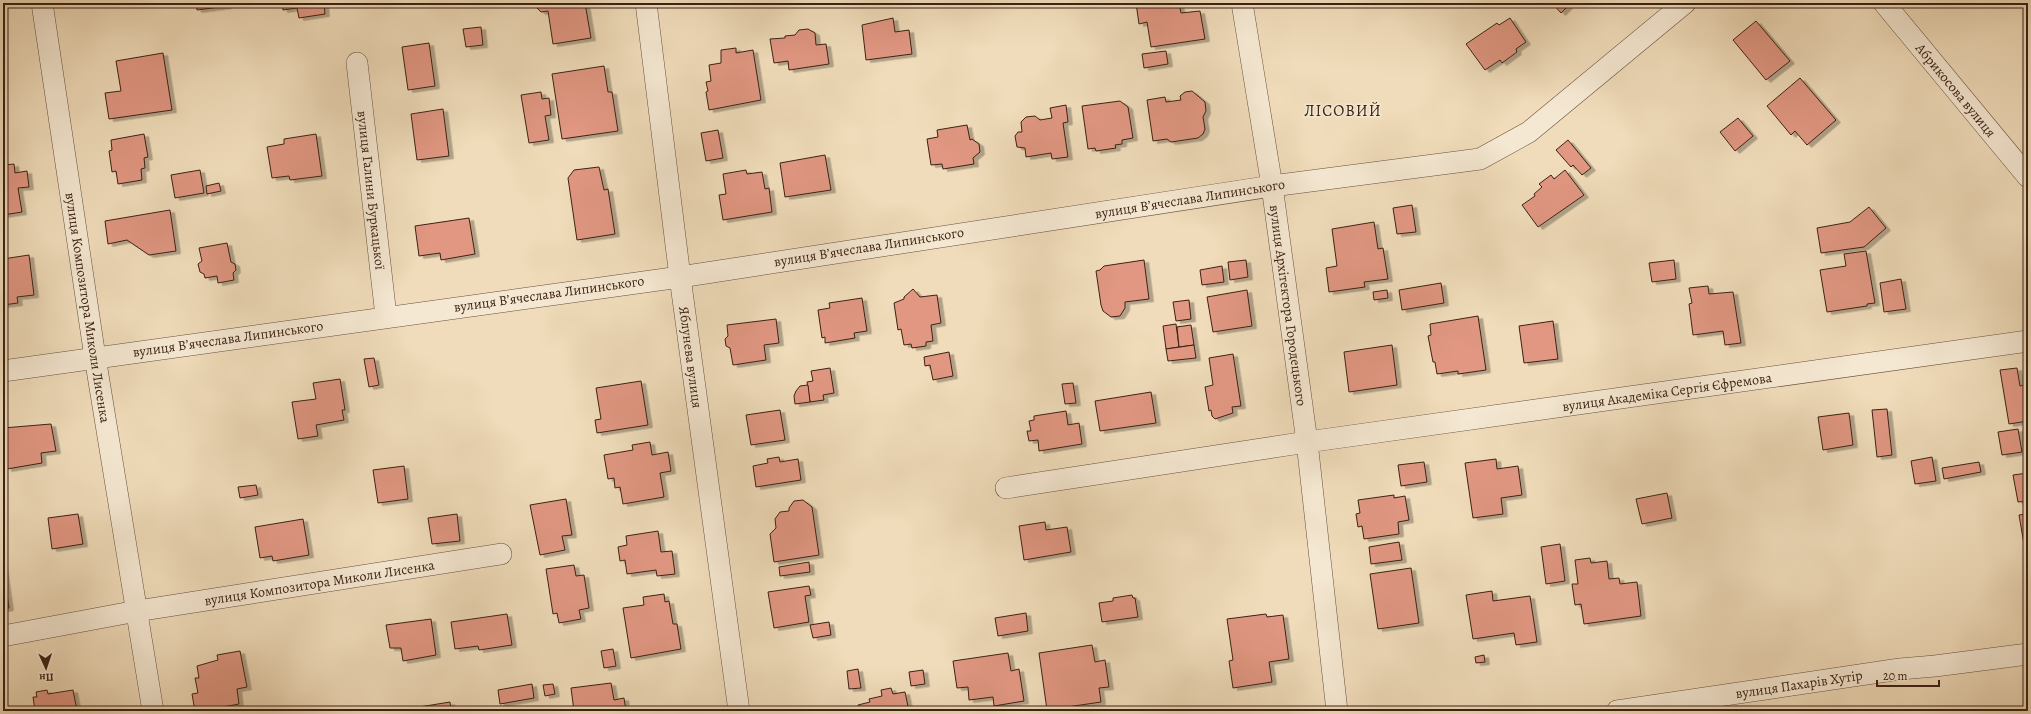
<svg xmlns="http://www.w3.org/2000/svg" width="2031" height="714" font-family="Alegreya,serif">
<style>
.building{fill:#e19782;stroke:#3b2114;filter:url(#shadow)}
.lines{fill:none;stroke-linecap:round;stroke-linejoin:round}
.minor-casing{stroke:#68503e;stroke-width:22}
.minor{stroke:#f5e8d2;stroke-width:21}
.labels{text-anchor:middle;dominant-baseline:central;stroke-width:3;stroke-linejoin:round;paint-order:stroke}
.street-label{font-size:14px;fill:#3b2114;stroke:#f5e8d2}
.quarter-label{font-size:16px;letter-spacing:1px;fill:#3b2114;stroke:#f5e8d2}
</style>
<defs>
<filter id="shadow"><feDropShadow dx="4.5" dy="2.5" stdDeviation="0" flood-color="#0004"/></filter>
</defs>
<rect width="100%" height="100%" fill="#f0dcba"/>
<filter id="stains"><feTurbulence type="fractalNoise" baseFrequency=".005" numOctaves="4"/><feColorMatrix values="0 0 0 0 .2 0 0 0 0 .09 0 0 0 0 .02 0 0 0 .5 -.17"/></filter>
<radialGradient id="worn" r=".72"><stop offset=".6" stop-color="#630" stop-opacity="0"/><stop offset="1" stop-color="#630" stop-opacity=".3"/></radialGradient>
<g class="building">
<polygon points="196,3 226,3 227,6 197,10"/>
<polygon points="282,3 324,3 325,14 299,18 297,8 283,10"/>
<polygon points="534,3 585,3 591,38 553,44 548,11 541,12 535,6"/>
<polygon points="1136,3 1179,3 1181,13 1200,11 1205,39 1151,47 1147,22 1139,24"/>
<polygon points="1552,3 1571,3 1561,13"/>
<polygon points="893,18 895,32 909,30 912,54 866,60 862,25"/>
<polygon points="1510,18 1526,42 1516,49 1517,52 1502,63 1500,60 1485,70 1466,44 1497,23 1499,25"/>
<polygon points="1756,21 1790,61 1766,80 1733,40"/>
<polygon points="481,27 483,45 466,47 463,29"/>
<polygon points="808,29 815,33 816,45 826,44 829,64 789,70 788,61 774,63 770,39 785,38 785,36 795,35 799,30"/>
<polygon points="429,43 435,86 408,90 402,47"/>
<polygon points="736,48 736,53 753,50 761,100 709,110 706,92 708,91 706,82 711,81 709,65 721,63 721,50"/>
<polygon points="1166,51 1168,64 1144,68 1142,54"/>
<polygon points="163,53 172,110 109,119 105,93 121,91 116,61"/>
<polygon points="604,66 608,92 612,92 618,131 562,139 552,74"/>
<polygon points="1800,78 1836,120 1807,145 1795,131 1791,135 1767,106"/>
<polygon points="1192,91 1205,102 1206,111 1203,117 1205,129 1203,134 1198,138 1171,142 1167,139 1153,141 1147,100 1165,97 1166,102 1181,100 1180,96 1185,92"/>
<polygon points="541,92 542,99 549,98 551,115 545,116 549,140 529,143 521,95"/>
<polygon points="1120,101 1128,107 1133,138 1122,140 1122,144 1115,145 1116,148 1096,151 1095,148 1088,149 1082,106"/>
<polygon points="1066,105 1068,122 1063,123 1068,157 1052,159 1051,153 1026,157 1025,148 1017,147 1015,136 1018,132 1022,132 1021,122 1026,117 1035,116 1040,120 1052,118 1050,108"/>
<polygon points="443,109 449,156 417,160 411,114"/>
<polygon points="1738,118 1753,136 1735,151 1720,132"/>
<polygon points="967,125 970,140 972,139 979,144 980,152 973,158 974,164 943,169 942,164 931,165 927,139 938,137 937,130"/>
<polygon points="718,130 723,158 706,161 701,133"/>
<polygon points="144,134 148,157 144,158 145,168 141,169 142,180 118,184 116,171 112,172 109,151 112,150 111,140"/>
<polygon points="316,134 322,176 290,180 289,176 272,178 267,147 284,144 284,139"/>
<polygon points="1568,140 1591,168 1582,175 1573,165 1571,167 1556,150"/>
<polygon points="825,155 831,190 785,197 780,163"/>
<polygon points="3,162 5,165 14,164 15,173 27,171 29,187 18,188 22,212 3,215"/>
<polygon points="599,167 604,190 608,189 615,234 577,240 568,178 574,170"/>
<polygon points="200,170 204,193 175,198 171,175"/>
<polygon points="746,170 747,174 762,172 765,189 769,188 772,212 723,220 719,195 726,194 723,174"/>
<polygon points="1565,170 1584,195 1538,227 1522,205 1535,196 1534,194 1542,187 1539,184 1551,175 1554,179"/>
<polygon points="219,183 221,191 207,194 206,186"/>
<polygon points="1412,205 1416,232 1397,234 1393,208"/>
<polygon points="1869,207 1886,228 1864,247 1821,253 1817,228 1850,222"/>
<polygon points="170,210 176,251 149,255 127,240 108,244 105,221"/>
<polygon points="469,218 475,254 441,260 440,253 419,256 415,226"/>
<polygon points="1374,222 1378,249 1383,248 1388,279 1364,282 1365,287 1329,292 1326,268 1337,266 1332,229"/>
<polygon points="227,243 231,262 235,264 236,270 233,273 234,280 218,283 217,276 205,278 204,274 200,272 198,264 202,261 199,248"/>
<polygon points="1866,251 1875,303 1867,304 1867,306 1827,312 1820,270 1846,266 1844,254"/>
<polygon points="29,255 34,295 17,297 18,303 3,305 3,259"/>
<polygon points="1144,260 1149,299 1125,302 1125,308 1120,316 1111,317 1103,311 1101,305 1096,271 1100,270 1104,266"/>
<polygon points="1246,260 1248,277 1230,280 1228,262"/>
<polygon points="1674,260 1676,279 1652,282 1649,263"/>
<polygon points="1222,266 1224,282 1202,285 1200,270"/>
<polygon points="1901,279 1906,309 1884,312 1880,283"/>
<polygon points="1441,283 1444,303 1402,310 1399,290"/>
<polygon points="1708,286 1709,294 1733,292 1741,343 1725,345 1723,331 1693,335 1689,304 1692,303 1689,288"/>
<polygon points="913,289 920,297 937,295 941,323 931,325 933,341 926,342 926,346 912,348 911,344 904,345 901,329 898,330 894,303 904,299 904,297"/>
<polygon points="1247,290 1252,326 1213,332 1207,297"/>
<polygon points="1387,290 1388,298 1374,300 1373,292"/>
<polygon points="862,298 867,331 854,333 855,338 825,343 825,337 822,338 818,310 830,308 829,303"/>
<polygon points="1189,300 1191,319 1176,321 1173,302"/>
<polygon points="1478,316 1486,370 1458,374 1458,371 1437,374 1435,362 1433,362 1428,336 1431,335 1430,324"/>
<polygon points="776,319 779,343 764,345 766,360 733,365 730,348 726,346 725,339 728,336 727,325"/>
<polygon points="1553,321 1558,359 1524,363 1519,326"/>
<polygon points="1176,324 1179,347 1166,349 1163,326"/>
<polygon points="1191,325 1194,345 1179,347 1177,327"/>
<polygon points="1194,345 1196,358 1168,361 1166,349"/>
<polygon points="1392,345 1397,385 1349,392 1344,352"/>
<polygon points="949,352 953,376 933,380 930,365 925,366 924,357"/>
<polygon points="1233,354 1241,406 1232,407 1233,413 1215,419 1212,416 1211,410 1209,411 1205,387 1213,385 1209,358"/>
<polygon points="374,358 379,385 369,387 364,359"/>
<polygon points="830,368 834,393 823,395 824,400 810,402 807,382 813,381 811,371"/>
<polygon points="2017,368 2020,386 2028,384 2028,421 2009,424 2000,370"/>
<polygon points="340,379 345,410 342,410 344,420 316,425 318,436 298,439 292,402 316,399 313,383"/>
<polygon points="641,381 648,425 597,433 595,420 601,419 596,388"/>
<polygon points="1073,383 1076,403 1065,404 1062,384"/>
<polygon points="808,385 810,402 795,404 794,396 796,391 800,386"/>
<polygon points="1151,392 1156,423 1100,431 1095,401"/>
<polygon points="1887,409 1892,455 1877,457 1872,410"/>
<polygon points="780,410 785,440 751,445 746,415"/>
<polygon points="1066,411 1068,425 1079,423 1082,444 1039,451 1038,440 1029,441 1027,431 1031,431 1029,421 1034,420 1034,416"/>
<polygon points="1849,413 1853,445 1823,450 1818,417"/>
<polygon points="51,424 56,451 41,453 42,463 7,469 3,428"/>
<polygon points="2018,429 2022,452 2002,455 1998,432"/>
<polygon points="650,442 652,455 668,452 671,471 660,473 664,497 623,504 620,487 615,488 614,478 608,479 604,455 633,450 632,445"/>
<polygon points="779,457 780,462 798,459 801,480 756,487 753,466 768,463 767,459"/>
<polygon points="1932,457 1936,481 1915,484 1911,461"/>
<polygon points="1496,459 1497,469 1518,466 1522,495 1501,498 1503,514 1473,518 1465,463"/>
<polygon points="1424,462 1427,482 1401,486 1398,465"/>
<polygon points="1979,462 1981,472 1944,479 1942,468"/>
<polygon points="404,466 408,499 378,503 373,470"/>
<polygon points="2028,473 2028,501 2018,502 2013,475"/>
<polygon points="256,485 258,495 240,498 238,487"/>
<polygon points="1667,493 1672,518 1642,524 1636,499"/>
<polygon points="1394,495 1394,498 1405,496 1409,520 1398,522 1399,534 1364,539 1362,526 1358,527 1356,514 1360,513 1358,500"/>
<polygon points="566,499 572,535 562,536 565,550 540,555 530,505"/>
<polygon points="803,500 812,507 819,555 774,562 770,534 776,528 775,519 780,512 789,511 789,508 794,501"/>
<polygon points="78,514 83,544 52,549 48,518"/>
<polygon points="457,514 460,541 432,544 428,518"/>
<polygon points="2028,514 2028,549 2025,550 2019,515"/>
<polygon points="303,519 309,555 273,561 272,556 260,558 255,527"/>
<polygon points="1045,522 1046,530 1067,527 1071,552 1024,560 1019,526"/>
<polygon points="658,531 661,552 672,551 675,574 657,576 656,570 627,574 625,560 620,561 618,547 627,545 626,536"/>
<polygon points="1399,542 1402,560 1371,564 1369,547"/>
<polygon points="1560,544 1565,581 1546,584 1541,547"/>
<polygon points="1590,558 1591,563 1607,561 1609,579 1619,578 1620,584 1637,582 1641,616 1584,624 1581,604 1575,605 1572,584 1578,584 1575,560"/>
<polygon points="809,562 810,572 780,576 779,567"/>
<polygon points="574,565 576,576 584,575 589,608 579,610 581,619 559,623 557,613 553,614 546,569"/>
<polygon points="3,567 9,608 3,609"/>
<polygon points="1411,568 1419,623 1378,629 1370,574"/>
<polygon points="809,586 811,595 805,596 809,622 774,628 768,592"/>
<polygon points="1492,591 1493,601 1530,596 1537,642 1516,645 1514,633 1473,639 1466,595"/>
<polygon points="664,594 665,602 669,601 673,624 677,624 681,649 631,658 623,608 644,605 643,597"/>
<polygon points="1132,595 1133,598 1135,598 1138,617 1102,622 1099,603 1113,601 1113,598"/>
<polygon points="1026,613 1028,631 998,636 995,618"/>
<polygon points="507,614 512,645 479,650 478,646 455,649 451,622"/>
<polygon points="1266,614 1267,617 1283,615 1289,659 1269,662 1272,682 1233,688 1229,661 1233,660 1227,619"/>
<polygon points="431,619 436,655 403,661 401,648 390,648 386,625"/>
<polygon points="829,622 831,635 813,638 810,625"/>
<polygon points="1092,645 1095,662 1105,660 1109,687 1099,688 1101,702 1047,710 1039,653"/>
<polygon points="613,649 616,666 604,668 601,651"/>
<polygon points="240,651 247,687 237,689 239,704 217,708 217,711 195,711 192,694 198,693 195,678 199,678 197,666 218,660 217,655"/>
<polygon points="1008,653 1011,671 1019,669 1024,701 994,706 993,697 969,700 968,687 957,688 953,661"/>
<polygon points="1484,655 1485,662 1476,663 1475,657"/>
<polygon points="858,669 861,688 849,689 847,671"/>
<polygon points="923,670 925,684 911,686 909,672"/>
<polygon points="611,683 614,700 624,698 626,711 574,711 571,688"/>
<polygon points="532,684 534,698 500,704 498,690"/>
<polygon points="553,684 555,694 545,696 543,685"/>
<polygon points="891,688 893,694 905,692 909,711 859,711 858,705 870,702 869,699 882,696 881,690"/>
<polygon points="47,690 48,694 73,690 77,711 35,711 33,697 37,697 36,692"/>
<polygon points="450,702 451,711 414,711 413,708"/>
</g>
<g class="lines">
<g class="minor-casing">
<g id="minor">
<path id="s1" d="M42,3l53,354 58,354"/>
<path id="s2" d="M646,3l34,274 59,434"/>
<path id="s3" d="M1242,3l30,183 35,256 30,269"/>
<path id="s4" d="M1884,3l144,174"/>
<path id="s5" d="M357,63l29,253"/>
<polyline points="3,371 680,277 1272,186 1480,159 1529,132 1685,3"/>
<path id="s6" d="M1006,488l301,-46 721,-101"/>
<path id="s7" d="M3,636l134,-25 364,-57"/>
<path id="s8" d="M1617,711l283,-42 35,-3 93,-12"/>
</g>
</g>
<use href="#minor" class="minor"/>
</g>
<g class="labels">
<g class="street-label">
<text stroke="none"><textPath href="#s4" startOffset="113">Абрикосова вулиця</textPath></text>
<text stroke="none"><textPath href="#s5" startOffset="128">вулиця Галини Буркацької</textPath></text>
<text transform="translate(1190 199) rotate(-9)">вулиця Вʼячеслава Липинського</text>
<text transform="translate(869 247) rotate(-9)">вулиця Вʼячеслава Липинського</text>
<text transform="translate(549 294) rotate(-8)">вулиця Вʼячеслава Липинського</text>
<text stroke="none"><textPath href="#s3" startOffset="306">вулиця Архітектора Городецького</textPath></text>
<text stroke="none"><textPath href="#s1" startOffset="308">вулиця Композитора Миколи Лисенка</textPath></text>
<text transform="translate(228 339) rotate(-8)">вулиця Вʼячеслава Липинського</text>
<text stroke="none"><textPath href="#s2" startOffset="357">Яблунева вулиця</textPath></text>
<text stroke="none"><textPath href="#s6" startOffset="668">вулиця Академіка Сергія Єфремова</textPath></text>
<text stroke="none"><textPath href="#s7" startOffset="321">вулиця Композитора Миколи Лисенка</textPath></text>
<text stroke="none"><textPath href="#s8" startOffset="184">вулиця Пахарів Хутір</textPath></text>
</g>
<g class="quarter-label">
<text x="1343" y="111">ЛІСОВИЙ</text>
</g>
</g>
<rect width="2031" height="714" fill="none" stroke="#f0dcba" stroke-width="16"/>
<rect x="4" y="4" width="2023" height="706" fill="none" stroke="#3b2114" stroke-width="2"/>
<rect x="8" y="8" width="2015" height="698" fill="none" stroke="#3b2114"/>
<g transform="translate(46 668) rotate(177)" stroke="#f5e8d2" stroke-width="3" paint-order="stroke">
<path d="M0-3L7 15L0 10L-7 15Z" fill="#3b2114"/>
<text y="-6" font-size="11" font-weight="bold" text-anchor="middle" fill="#3b2114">Пн</text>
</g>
<path d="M1877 680v6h62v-6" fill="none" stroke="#3b2114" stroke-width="2"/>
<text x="1883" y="680" font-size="12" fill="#3b2114" stroke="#f5e8d2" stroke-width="3" paint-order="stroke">20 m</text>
<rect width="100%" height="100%" filter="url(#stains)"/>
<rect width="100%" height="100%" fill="url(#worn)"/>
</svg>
